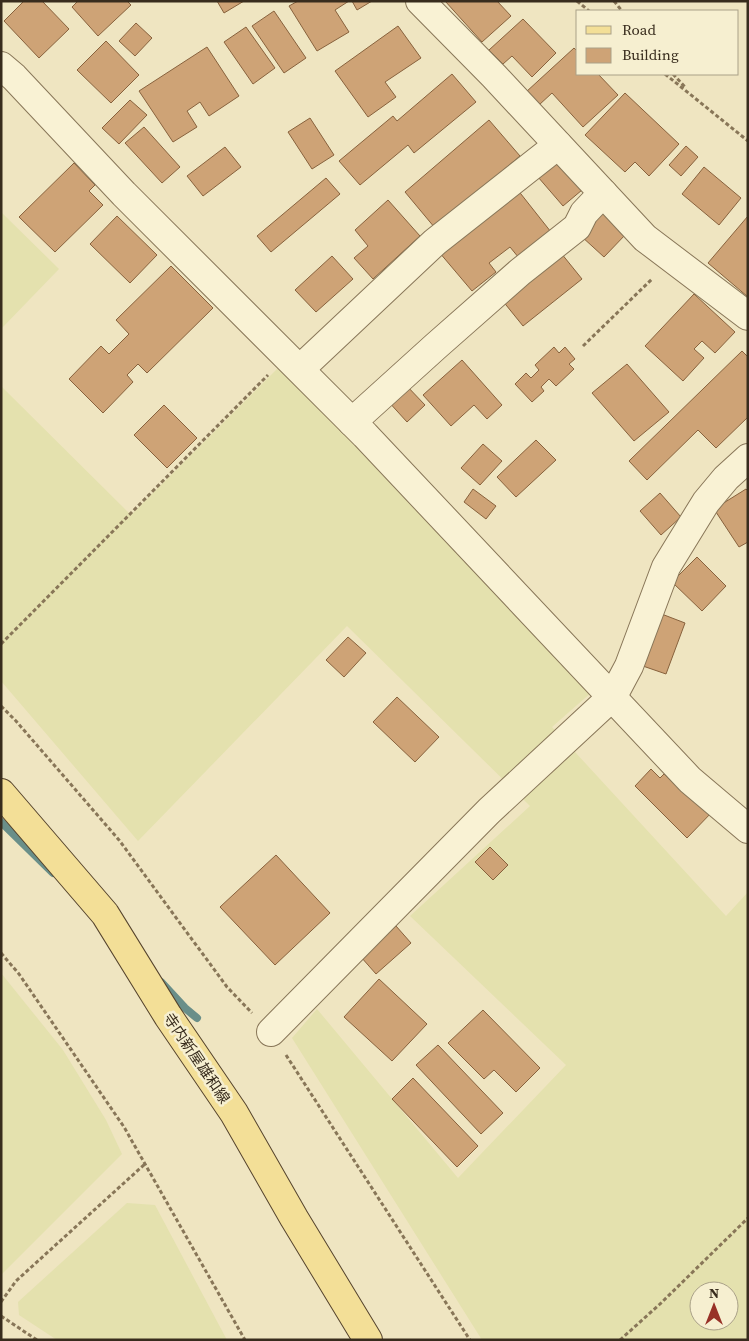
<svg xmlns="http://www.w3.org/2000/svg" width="749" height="1341" font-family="'Source Serif 4','Noto Sans JP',serif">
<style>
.farmland{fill:#e4e1ae;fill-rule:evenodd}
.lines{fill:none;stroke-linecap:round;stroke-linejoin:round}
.stream{stroke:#6a8f89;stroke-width:8}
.building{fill:#cea376;stroke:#88623d}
.minor-casing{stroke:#887658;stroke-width:30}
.major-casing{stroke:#56442d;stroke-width:30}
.path{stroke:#887658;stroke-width:3;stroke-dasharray:4 2.5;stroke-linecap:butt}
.minor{stroke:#f9f2d4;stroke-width:28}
.major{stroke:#f3df97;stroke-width:28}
.labels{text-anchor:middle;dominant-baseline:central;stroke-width:5;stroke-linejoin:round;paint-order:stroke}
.street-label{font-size:15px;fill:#382c1d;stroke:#f6efd0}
</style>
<rect width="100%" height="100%" fill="#efe5c1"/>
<g class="farmland">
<polygon points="1,212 59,269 1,329"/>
<path d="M279,367l314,324 -41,36 174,189 22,-24v448h-266l-190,-302 25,-29 141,169 108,-113 -156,-149 120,-110 -183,-180 -209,215 -137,-160v-295l130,129zM699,1291h30v30h-30z"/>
<polygon points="1,973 63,1050 106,1120 122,1154 1,1275"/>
<polygon points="127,1203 155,1205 227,1340 57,1340 19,1315 18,1302"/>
</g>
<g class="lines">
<g class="stream">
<polyline points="1,822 53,873"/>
<polyline points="161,982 185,1008 197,1018"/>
</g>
</g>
<g class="building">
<polygon points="24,1 42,1 69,29 39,58 4,21"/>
<polygon points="78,1 127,1 131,5 98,36 72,7"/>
<polygon points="217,1 244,1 224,13"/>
<polygon points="298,1 349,1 335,10 349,32 317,51 289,6"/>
<polygon points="352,1 372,1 357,10"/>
<polygon points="445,1 497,1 511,16 482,42"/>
<polygon points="274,11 306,58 284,73 252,26"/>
<polygon points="523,19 556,53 532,77 512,56 503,64 489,50"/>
<polygon points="136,23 152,38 135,56 119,41"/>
<polygon points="398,26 421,58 385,82 396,97 368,117 335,71"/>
<polygon points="246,27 275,68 253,84 224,42"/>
<polygon points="106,41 139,75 111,103 77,70"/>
<polygon points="207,47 239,96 209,116 200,102 187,111 197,127 173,142 139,91"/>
<polygon points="574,48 578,52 578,74 598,74 618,95 583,127 552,93 539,105 526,92"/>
<polygon points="452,74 476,102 414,153 408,145 360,185 339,161 393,116 397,121"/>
<polygon points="625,93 679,144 649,176 635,162 625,172 585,135"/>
<polygon points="130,100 147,115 119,144 102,128"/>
<polygon points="310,118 334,155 312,169 288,132"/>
<polygon points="489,120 520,156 435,228 405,192"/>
<polygon points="144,127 180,167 162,183 125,143"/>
<polygon points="686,146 698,157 681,176 669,165"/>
<polygon points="225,147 241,167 203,196 187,176"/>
<polygon points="557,161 582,190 563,206 538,177"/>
<polygon points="74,163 95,185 89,191 103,205 55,252 19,217"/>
<polygon points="704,167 741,198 719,225 682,194"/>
<polygon points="326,178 340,194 271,252 257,236"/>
<polygon points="517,189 551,232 519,258 510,247 489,263 496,272 472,291 439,252"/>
<polygon points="388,200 420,236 373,279 354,258 368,246 355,230"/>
<polygon points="603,212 626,234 604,257 581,236"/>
<polygon points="117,216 157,255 130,283 90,244"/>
<polygon points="748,216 748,297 708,263"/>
<polygon points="561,253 582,279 523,326 502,300"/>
<polygon points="332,256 353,279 316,312 295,290"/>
<polygon points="171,266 213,308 147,373 138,364 127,375 133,382 103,413 69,379 101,346 109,354 129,334 116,320"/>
<polygon points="694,294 735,332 715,353 702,341 694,349 704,358 683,381 645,346"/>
<polygon points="554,347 559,353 565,347 575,359 569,364 574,369 556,386 549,379 541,387 544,391 532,402 515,384 526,373 531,378 539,370 535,365"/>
<polygon points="742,351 748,357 748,417 716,448 698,430 647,480 629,461"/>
<polygon points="462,360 502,405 487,419 474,405 451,426 423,395"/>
<polygon points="627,364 669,412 634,441 592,393"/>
<polygon points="405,384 425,405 407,422 387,400"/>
<polygon points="164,405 197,438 167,468 134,435"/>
<polygon points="536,440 556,460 516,497 497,477"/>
<polygon points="483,444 502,461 480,485 461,468"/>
<polygon points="473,489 496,506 486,519 464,502"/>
<polygon points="746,489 748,491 748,542 739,547 714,509"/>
<polygon points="660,493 681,517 661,535 640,511"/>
<polygon points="697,557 726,586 702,611 672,582"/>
<polygon points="659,613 685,623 666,674 640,665"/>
<polygon points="348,637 366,653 344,677 326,660"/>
<polygon points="397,697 439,737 415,762 373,722"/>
<polygon points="651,769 660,778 664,774 681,791 686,785 713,811 687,838 635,786"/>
<polygon points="490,847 508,865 493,880 475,862"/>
<polygon points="276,855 330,913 275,965 220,907"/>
<polygon points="396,926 411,943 376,974 361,957"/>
<polygon points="379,979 427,1024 392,1061 344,1017"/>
<polygon points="483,1010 540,1068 516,1092 494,1070 484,1079 448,1043"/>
<polygon points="438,1045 503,1113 481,1134 416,1065"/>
<polygon points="413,1078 478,1146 457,1167 392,1099"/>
</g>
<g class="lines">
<g class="minor-casing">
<g id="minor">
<polyline points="420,1 494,76 645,238 748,316"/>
<polyline points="1,66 14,77 124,194 365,435 690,780 748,829"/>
<polyline points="300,369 435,242 558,145"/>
<polyline points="352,422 436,346 520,272 577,227 584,213 603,193"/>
<polyline points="271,1032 489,811 613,696 629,666 666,567 706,502 726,478 748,458"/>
</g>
</g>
<g class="major-casing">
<polyline id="major" points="1,793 105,914 168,1016 234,1113 294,1218 368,1340"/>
</g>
<g class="path">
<polyline points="577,1 589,11"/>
<polyline points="614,1 622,11"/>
<polyline points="665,74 748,141"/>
<polyline points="673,74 685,87"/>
<polyline points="583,346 652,279"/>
<polyline points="1,644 268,375"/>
<polyline points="1,706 16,721 119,840 227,987 252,1013"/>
<polyline points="1,953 19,974 124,1127 245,1340"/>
<polyline points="286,1055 470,1340"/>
<polyline points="1,1302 16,1281 146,1163"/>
<polyline points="1,1316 37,1340"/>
<polyline points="620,1340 660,1304 748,1218"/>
</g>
<use href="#minor" class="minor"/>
<use href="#major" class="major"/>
</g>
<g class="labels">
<g class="street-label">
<text transform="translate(197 1058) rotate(56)">寺内新屋雄和線</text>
</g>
</g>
<rect width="749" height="1341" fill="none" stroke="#382c1d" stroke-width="5"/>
<rect x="576" y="10" width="162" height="65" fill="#f6efd0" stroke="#aaa188"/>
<rect x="586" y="26" width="25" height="8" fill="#f3df97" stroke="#aaa188"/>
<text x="622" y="35" font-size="15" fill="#382c1d">Road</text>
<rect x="586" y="48" width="25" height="15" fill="#cea376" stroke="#aaa188"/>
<text x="622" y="60" font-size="15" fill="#382c1d">Building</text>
<g transform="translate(714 1306)"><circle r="24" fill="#f6efd0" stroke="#aaa188"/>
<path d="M0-4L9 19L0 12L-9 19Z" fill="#983127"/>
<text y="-8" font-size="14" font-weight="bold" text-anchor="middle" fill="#382c1d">N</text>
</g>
</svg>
